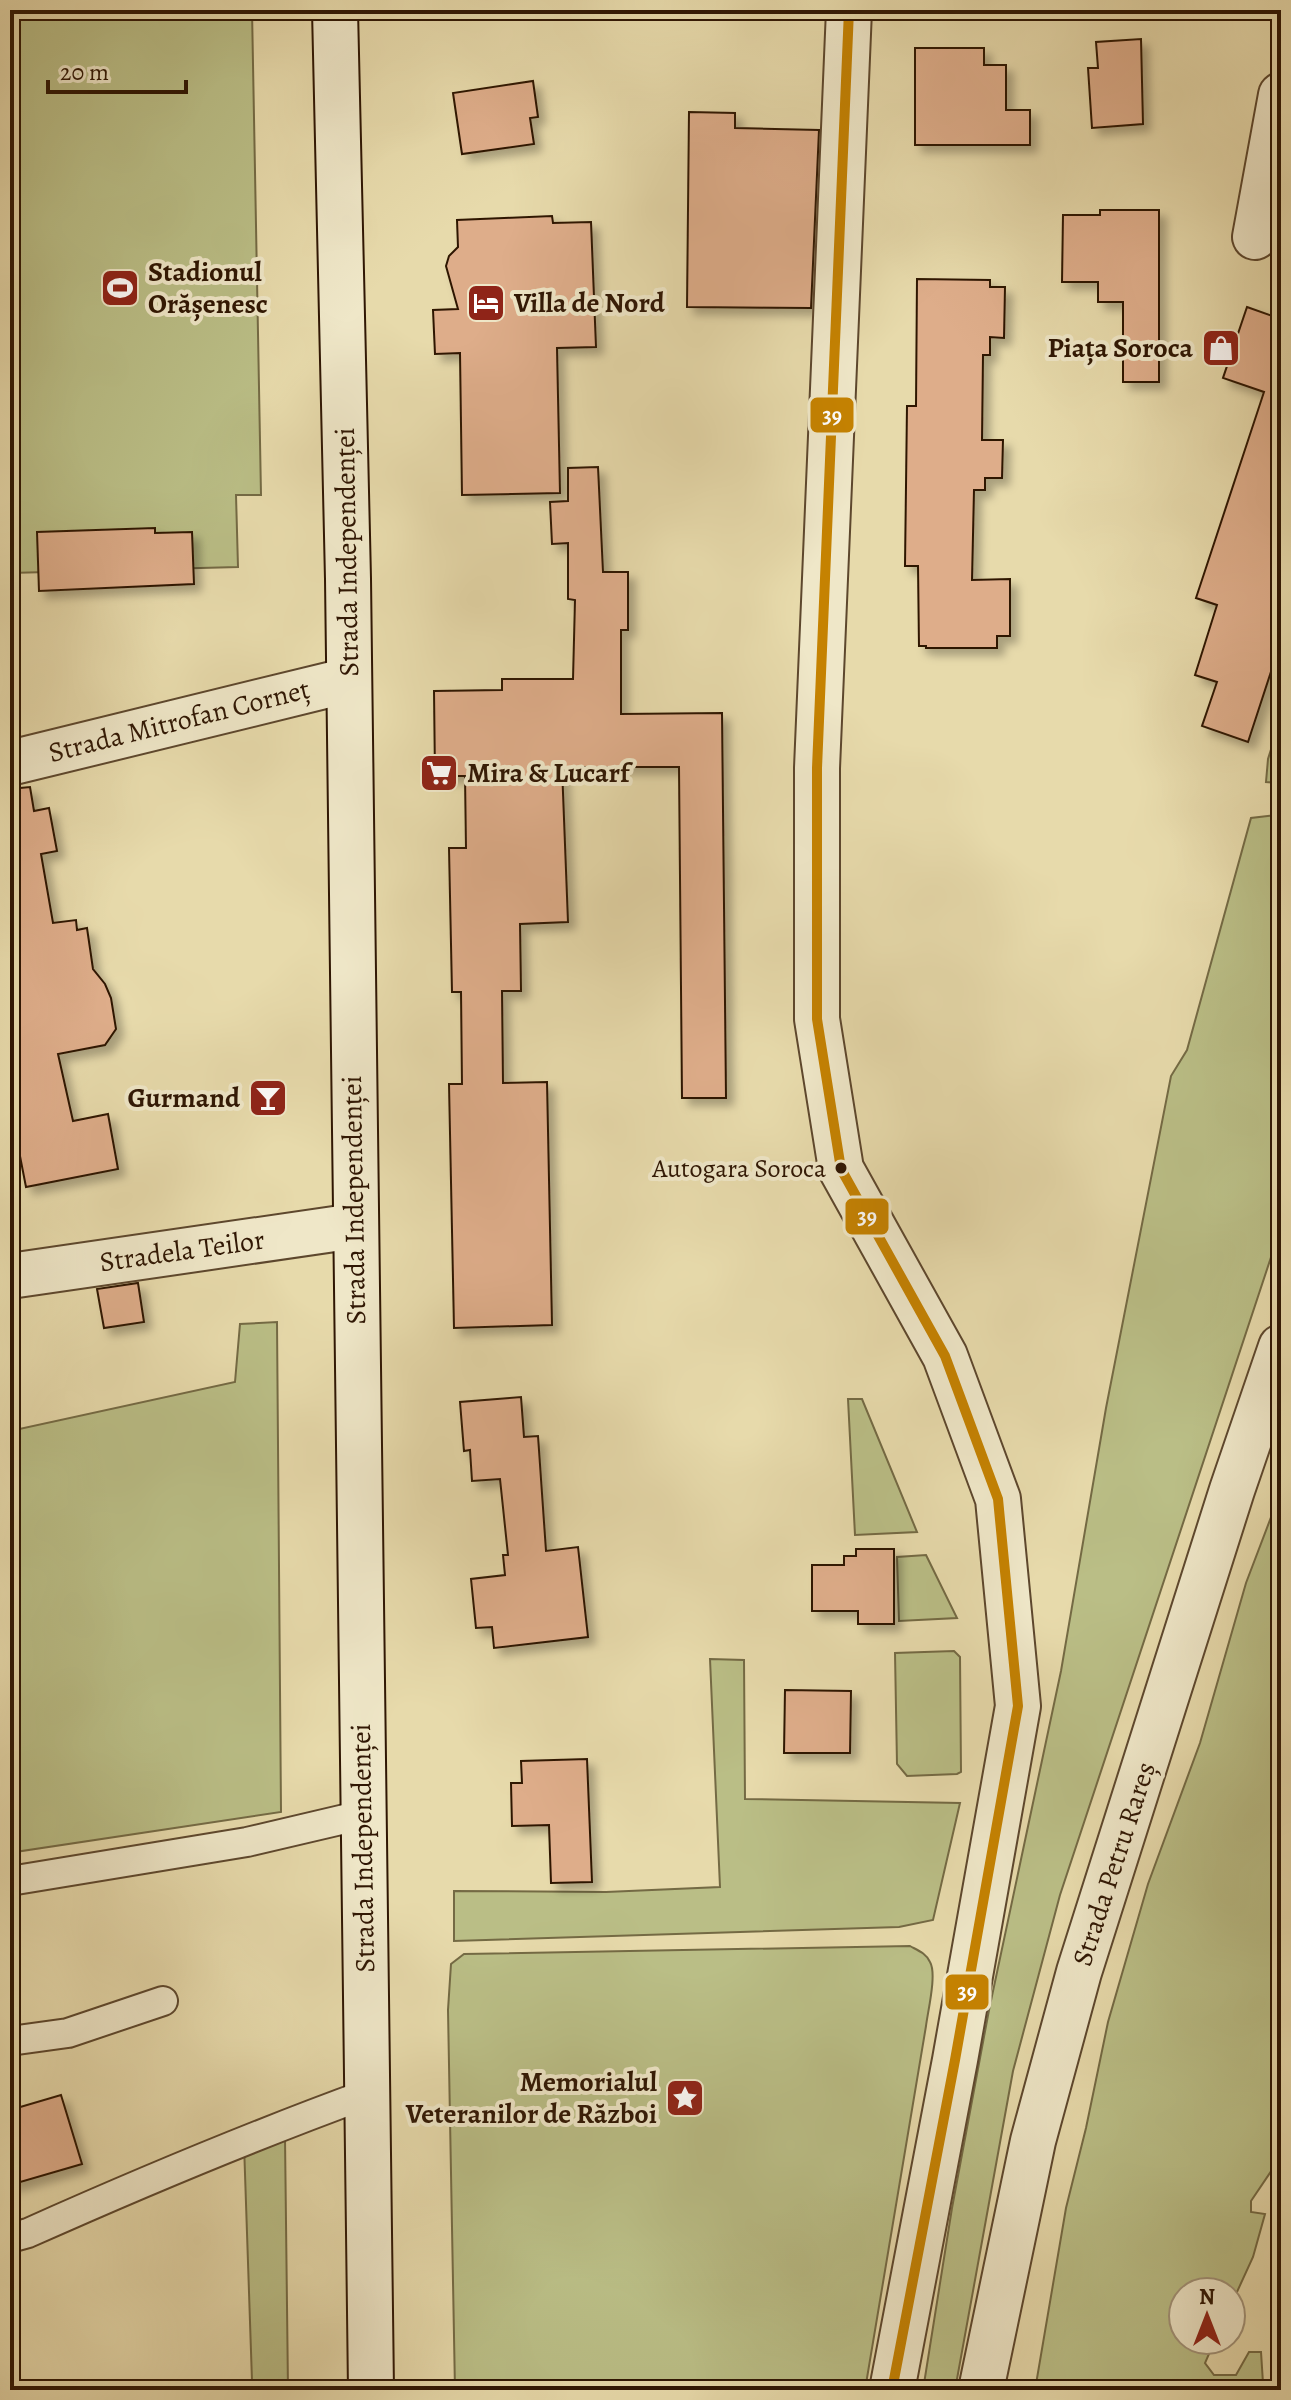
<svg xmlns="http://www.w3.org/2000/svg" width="1291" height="2400" font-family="Alegreya,serif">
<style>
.green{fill:#babe86;stroke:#746a44;stroke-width:2}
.building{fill:#dead8a;stroke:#2f1603;stroke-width:2;filter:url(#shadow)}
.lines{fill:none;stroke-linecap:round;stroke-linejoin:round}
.lane-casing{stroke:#5d472d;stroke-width:32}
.street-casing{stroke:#5d472d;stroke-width:48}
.secondary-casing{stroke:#2f1603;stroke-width:48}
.lane{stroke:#efe7c8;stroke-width:28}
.street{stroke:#efe7c8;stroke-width:44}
.secondary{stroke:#efe7c8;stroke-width:44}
.bus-1-casing{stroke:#efe7c8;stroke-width:16}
.bus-1{stroke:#c58201;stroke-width:10}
.bus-dot{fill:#2f1603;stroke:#efe7c8;stroke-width:3}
.labels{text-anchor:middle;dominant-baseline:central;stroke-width:8;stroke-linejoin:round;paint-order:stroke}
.bus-label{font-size:26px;fill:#2f1603;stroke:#efe7c8;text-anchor:end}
.poi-label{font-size:28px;font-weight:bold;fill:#2f1603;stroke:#efe7c8;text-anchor:start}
.street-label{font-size:28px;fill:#2f1603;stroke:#efe7c8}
.line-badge{stroke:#efe7c8;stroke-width:3}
.badge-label{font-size:22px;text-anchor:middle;font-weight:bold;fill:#fff}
</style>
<defs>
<filter id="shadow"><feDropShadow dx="7" dy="7" stdDeviation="4" flood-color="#0004"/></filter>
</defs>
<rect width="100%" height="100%" fill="#e7daab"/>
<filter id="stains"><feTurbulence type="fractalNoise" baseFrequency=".0025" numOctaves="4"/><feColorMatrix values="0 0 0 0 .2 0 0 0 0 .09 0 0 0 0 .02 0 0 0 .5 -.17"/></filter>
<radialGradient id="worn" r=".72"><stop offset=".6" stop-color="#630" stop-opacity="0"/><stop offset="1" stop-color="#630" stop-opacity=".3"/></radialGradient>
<g class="green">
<polygon points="10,10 252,10 261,495 236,495 238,567 10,573"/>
<polygon points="1281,718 1281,1227 1060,1895 1013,2071 955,2390 923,2390 952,2208 989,2010 1061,1671 1106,1408 1171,1076 1187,1050 1251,818 1277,815 1280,783 1266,782 1268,759"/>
<polygon points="277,1322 281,1812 15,1852 10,1802 10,1431 235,1382 240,1324"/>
<polygon points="848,1399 862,1399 917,1532 855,1535"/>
<polygon points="1281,1491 1278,2161 1251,2201 1251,2212 1265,2214 1253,2257 1231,2305 1231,2292 1183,2292 1183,2340 1215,2340 1205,2363 1214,2375 1236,2375 1249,2352 1261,2352 1263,2383 1260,2390 1035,2390 1066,2208 1086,2128 1108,2022 1148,1884 1200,1743 1246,1583"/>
<polygon points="926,1555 957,1618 899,1621 897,1557"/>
<polygon points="954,1651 960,1657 961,1772 957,1774 907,1776 897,1764 895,1653"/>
<polygon points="710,1659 744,1660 745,1799 960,1803 933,1920 899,1927 454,1941 454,1891 606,1892 720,1887"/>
<path d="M910,1946c7,4 16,7 20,16 7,12 -2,48 -4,64l-61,364h-410l-7,-380 3,-46 13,-10z"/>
<polygon points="285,2138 288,2390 201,2390 252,2381 244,2144"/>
</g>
<g class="building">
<polygon points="1141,39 1143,124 1092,128 1088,68 1098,68 1096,42"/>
<polygon points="915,48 984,48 984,65 1006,65 1006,110 1030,110 1030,145 915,145"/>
<polygon points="533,81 538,117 530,118 534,144 462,154 453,93"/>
<polygon points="689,112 735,113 735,128 819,130 811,308 687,307"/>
<polygon points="1100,210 1159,210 1159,382 1123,382 1123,302 1098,302 1098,282 1062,282 1063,215 1100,215"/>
<polygon points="552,216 553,223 591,222 596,347 557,348 560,493 462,495 460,353 435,354 433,310 458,309 446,266 449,256 458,247 457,220"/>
<polygon points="917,279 990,280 990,287 1005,287 1004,338 990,337 990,355 983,355 982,440 1003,440 1002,478 985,478 985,490 974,490 972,580 1010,579 1010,636 997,636 997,648 926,648 926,646 919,646 918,566 905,566 907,406 916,406"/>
<polygon points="1247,307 1281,319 1281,641 1248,742 1202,726 1217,682 1195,675 1217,605 1196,598 1264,392 1223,378"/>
<polygon points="598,467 603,572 628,572 628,630 621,630 621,714 722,713 726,1098 682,1098 679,767 562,767 568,922 520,924 521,991 502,991 503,1083 547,1082 552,1325 454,1328 449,1084 462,1084 461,992 452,992 449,848 466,848 465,776 435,776 434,691 502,690 502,679 573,679 575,600 568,599 568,543 552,544 550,502 568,501 568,468"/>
<polygon points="155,528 155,533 192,532 194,584 39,591 37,532"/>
<polygon points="30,787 34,811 49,808 57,851 41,854 53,923 76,920 77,930 87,928 93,969 105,984 111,998 116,1029 105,1045 58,1054 73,1121 108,1114 118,1169 26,1187 19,1151 10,1153 10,789"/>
<polygon points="138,1283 144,1322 104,1328 97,1289"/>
<polygon points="521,1397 524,1437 538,1436 546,1551 578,1547 588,1637 494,1648 492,1627 476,1628 471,1579 505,1575 503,1555 508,1555 500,1479 472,1481 470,1450 464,1451 460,1402"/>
<polygon points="856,1549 894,1549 894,1624 858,1624 858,1611 812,1611 812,1565 844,1565 844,1556 856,1556"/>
<polygon points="785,1690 851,1691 850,1753 784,1753"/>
<polygon points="587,1759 592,1882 551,1883 549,1825 512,1826 511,1783 522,1783 521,1761"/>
<polygon points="61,2095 82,2164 10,2185 10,2110"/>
</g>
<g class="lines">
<g class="lane-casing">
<g id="lane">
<polyline points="10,1881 247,1842 362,1815"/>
<polyline points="10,2041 68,2033 163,2001"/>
<path d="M10,2238l18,-5c112,-50 224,-97 339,-139"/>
</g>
</g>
<g class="street-casing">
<g id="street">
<polyline points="849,10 817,768 817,1019 841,1169 945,1356 998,1499 1018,1706 955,2060 892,2390"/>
<polyline points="1255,237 1281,95"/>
<polyline points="10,763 349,680"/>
<polyline points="10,1276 355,1226"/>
<polyline points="981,2390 1033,2141 1079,1972 1232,1490 1281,1347"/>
</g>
</g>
<g class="secondary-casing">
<polyline id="secondary" points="335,10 348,579 371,2390"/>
</g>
<use href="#lane" class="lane"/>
<use href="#street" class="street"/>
<use href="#secondary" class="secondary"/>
<g class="bus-1-casing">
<polyline id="bus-1" points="849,10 817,768 817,1019 841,1169 945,1356 998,1499 1018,1706 955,2060 892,2390"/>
</g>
<use href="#bus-1" class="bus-1"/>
</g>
<defs>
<g id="stadium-square" transform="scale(2)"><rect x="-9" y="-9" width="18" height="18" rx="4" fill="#8f2418" stroke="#efe7c8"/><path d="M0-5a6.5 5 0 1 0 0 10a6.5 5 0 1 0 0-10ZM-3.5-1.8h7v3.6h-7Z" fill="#fff"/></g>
<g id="hotel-square" transform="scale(2)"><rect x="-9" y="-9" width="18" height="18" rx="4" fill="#8f2418" stroke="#efe7c8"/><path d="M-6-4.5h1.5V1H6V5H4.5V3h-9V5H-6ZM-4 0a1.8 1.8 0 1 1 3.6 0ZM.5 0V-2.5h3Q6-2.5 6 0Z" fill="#fff"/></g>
<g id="shop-square" transform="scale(2)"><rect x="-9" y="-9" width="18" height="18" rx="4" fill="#8f2418" stroke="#efe7c8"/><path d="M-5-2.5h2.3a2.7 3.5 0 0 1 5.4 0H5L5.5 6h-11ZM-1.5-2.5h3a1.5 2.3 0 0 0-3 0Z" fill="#fff"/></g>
<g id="supermarket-square" transform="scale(2)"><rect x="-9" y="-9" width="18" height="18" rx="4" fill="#8f2418" stroke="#efe7c8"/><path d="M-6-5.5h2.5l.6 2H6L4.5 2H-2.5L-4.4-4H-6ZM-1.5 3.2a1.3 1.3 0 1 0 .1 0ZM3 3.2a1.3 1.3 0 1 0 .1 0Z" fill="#fff"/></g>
<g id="bar-square" transform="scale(2)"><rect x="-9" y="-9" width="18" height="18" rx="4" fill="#8f2418" stroke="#efe7c8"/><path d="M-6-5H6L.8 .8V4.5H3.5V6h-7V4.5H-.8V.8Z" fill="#fff"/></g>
<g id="sight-square" transform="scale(2)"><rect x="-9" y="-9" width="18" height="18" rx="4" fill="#8f2418" stroke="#efe7c8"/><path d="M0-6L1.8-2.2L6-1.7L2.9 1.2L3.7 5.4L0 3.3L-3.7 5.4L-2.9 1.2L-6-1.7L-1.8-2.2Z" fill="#fff"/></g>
</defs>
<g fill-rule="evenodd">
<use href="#stadium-square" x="120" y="288"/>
<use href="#hotel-square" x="486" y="303"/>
<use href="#shop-square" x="1221" y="348"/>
<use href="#supermarket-square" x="439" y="773"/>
<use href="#bar-square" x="268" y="1098"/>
<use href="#sight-square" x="685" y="2098"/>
</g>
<circle class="bus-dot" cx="841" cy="1168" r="7"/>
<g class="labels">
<g class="bus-label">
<text x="826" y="1168">Autogara Soroca</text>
</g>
<g class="poi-label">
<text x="148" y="272">Stadionul<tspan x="148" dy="32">Orășenesc</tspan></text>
<text x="514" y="303">Villa de Nord</text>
<text x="1193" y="348" text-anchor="end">Piața Soroca</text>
<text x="467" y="773">Mira &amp; Lucarf</text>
<text x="240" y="1098" text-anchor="end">Gurmand</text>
<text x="657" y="2082" text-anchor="end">Memorialul<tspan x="657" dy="32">Veteranilor de Război</tspan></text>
</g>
<g class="street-label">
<text transform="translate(347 552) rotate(-91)">Strada Independenței</text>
<text transform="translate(179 721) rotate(-14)">Strada Mitrofan Corneț</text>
<text transform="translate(354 1200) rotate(-91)">Strada Independenței</text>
<text transform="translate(182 1251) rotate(-8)">Stradela Teilor</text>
<text transform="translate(363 1848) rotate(-91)">Strada Independenței</text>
<text transform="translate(1114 1864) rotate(-72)">Strada Petru Rareș</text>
</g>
</g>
<g class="line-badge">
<rect x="809" y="396" width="46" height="38" rx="8" fill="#c58201"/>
<rect x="844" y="1197" width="46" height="39" rx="8" fill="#c58201"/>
<rect x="944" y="1973" width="46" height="38" rx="8" fill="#c58201"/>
</g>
<g class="badge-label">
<text x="832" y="423">39</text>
<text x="867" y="1224">39</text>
<text x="967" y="1999">39</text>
</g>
<rect width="1291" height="2400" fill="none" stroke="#e7daab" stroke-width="40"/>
<rect x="12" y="12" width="1267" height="2376" fill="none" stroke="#2f1603" stroke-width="4"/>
<rect x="20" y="20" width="1251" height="2360" fill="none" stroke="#2f1603" stroke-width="2"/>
<g transform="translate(1207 2316)"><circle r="38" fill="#efe7c8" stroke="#a29379" stroke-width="2"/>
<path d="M0-6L14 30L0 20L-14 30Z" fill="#8f2418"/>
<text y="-12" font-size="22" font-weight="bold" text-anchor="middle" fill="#2f1603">N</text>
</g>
<path d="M48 80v12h138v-12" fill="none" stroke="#2f1603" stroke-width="4"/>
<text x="60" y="80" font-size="24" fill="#2f1603" stroke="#efe7c8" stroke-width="6" paint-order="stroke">20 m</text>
<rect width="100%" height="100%" filter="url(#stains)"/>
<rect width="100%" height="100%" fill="url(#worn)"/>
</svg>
